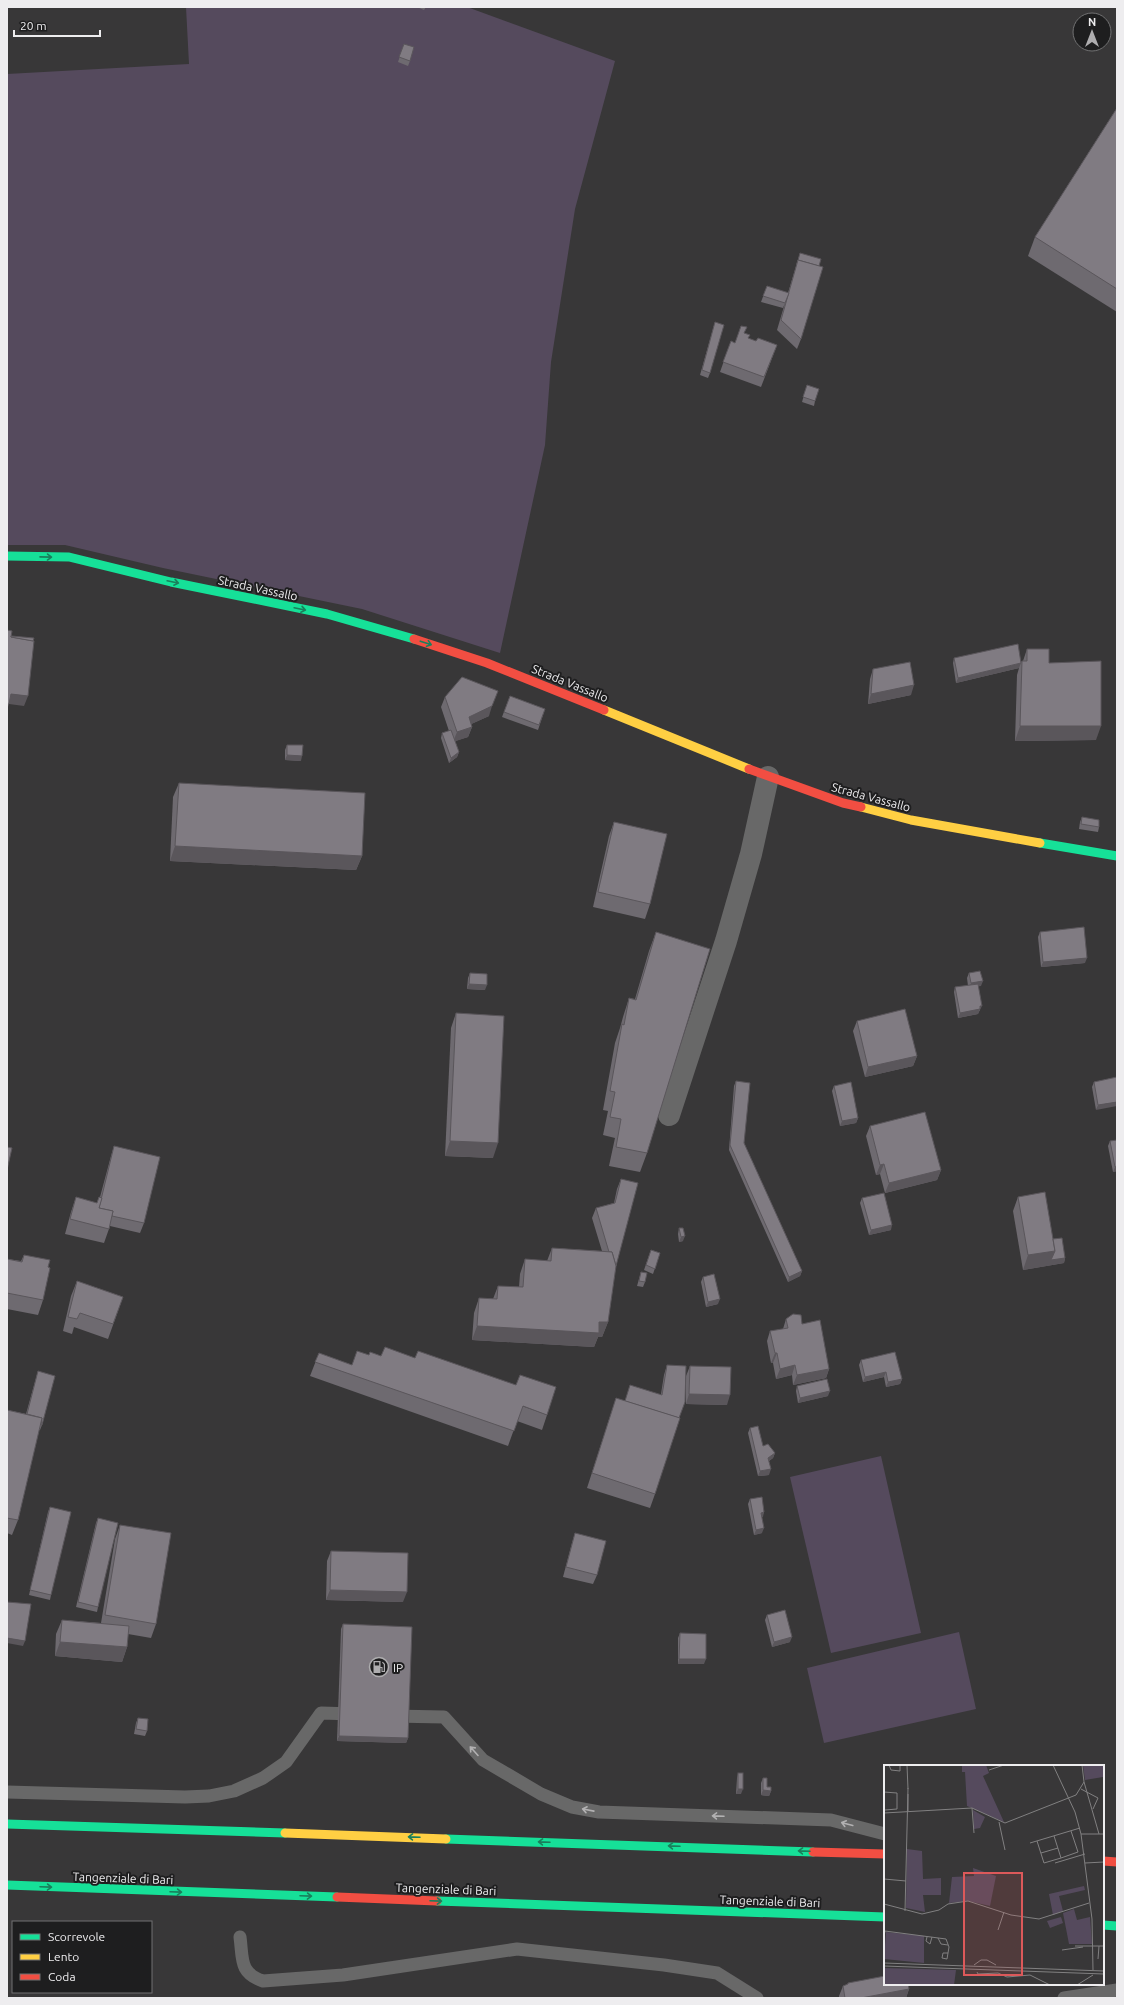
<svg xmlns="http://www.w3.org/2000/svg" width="1124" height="2005" font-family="Ubuntu,sans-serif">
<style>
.green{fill:#554a5d}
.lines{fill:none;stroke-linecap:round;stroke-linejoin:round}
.lane{stroke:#686868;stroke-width:13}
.street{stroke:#686868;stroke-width:22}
.fast{stroke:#16e098;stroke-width:9}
.slow{stroke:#ffcf43;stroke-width:9}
.jam{stroke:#f24e42;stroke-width:9}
.wall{fill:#6e6a70}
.shaded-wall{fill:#5a565b}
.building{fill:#807b82;stroke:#5a565b}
.oneway{stroke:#1a7f5c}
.oneway2{stroke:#b2b1b2}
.labels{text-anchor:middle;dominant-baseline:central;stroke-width:4;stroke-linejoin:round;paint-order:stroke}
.street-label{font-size:12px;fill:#eeedef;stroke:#1e1e1f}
.poi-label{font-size:12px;fill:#eeedef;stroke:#1e1e1f;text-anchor:start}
.inset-road{fill:none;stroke:#818081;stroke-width:1}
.view{fill:#dc595a;fill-opacity:0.15;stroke:#dc595a;stroke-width:2}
.inset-edge{fill:none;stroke:#eeedef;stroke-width:2}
</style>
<rect width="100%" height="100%" fill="#383738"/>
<g class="green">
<polygon points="186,7 467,7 615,61 575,209 551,362 545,445 500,653 362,609 163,568 65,545 7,545 7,74 189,64"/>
<polygon points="881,1456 921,1633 831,1653 790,1477"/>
<polygon points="959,1632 976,1709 824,1743 807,1668"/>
</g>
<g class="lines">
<g class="lane">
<polyline points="392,1716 444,1717 483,1760 541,1794 572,1807 599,1812 831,1820 885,1834"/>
<polyline points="7,1792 185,1797 209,1796 234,1791 263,1778 286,1762 321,1713 354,1714"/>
<path d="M240,1937c3,22 -1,36 23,44l80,-6 174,-26 147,16 53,8 40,25"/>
<polyline points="1064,1998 1117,1990"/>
</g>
<polyline class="street" points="669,1115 726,941 751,854 768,777"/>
<g class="fast">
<polyline points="7,556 69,557 171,582 327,614 414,639"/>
<polyline points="1040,843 1117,856"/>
<polyline points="7,1824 285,1833"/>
<polyline points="446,1839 813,1852"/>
<polyline points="7,1885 337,1897"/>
<polyline points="437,1901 885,1917"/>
<polyline points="1103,1925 1117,1926"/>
</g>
<g class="slow">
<polyline points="604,710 749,769"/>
<polyline points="861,807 911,820 1040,843"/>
<polyline points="285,1833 446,1839"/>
</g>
<g class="jam">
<polyline points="414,639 487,663 604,710"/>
<polyline points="749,769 843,803 861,807"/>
<polyline points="813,1852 885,1854"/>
<polyline points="1103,1861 1117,1862"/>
<polyline points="337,1897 437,1901"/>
</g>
</g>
<g class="wall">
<polygon points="417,7 426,7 424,10"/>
<polygon points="404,44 410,61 408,66 398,62"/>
<polygon points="1117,108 1117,312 1028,256 1035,237"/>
<polygon points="800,253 801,339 797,349 777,330 785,303 783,308 761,302 767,286 788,293"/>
<polygon points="715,322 710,373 708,378 700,375"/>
<polygon points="744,333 749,339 756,341 777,345 761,387 720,372 731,341 735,343"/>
<polygon points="807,385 815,401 814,406 802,402"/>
<polygon points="1027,649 1049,663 1096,740 1015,741 1017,675 1019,668 956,683 953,663 954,658 1021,662 1022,661 1023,661"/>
<polygon points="873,669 911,695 868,704 870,679"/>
<polygon points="510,696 545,709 538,730 502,717"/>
<polygon points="445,697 489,716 471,724 472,727 468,737 455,741 459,752 457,757 449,763 441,738 442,733 449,731 441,707"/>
<polygon points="287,745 301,761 285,760 285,750"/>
<polygon points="179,783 362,856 356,870 170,861 173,797"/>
<polygon points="1082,817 1099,827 1098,832 1079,829 1080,822"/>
<polygon points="614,822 650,904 645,919 593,907 609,836"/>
<polygon points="656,932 647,1153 640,1172 609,1166 615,1138 603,1135 608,1111 603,1110 615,1043 620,1028 623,1017 629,998 635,999 649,951"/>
<polygon points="1040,932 1085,963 1041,967 1038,937"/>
<polygon points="470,973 485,990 467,989 468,978"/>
<polygon points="969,973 981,986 978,986 980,1011 979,1011 978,1014 958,1018 954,992 955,987 968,986 967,978"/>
<polygon points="456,1013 493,1158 445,1156 451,1028"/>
<polygon points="857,1021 917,1056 913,1066 865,1077 853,1031"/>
<polygon points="1117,1077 1096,1110 1092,1087 1094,1082"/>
<polygon points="736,1081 744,1143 802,1271 800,1276 788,1282 729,1150 734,1086"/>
<polygon points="834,1086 858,1118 856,1123 840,1126 832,1091"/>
<polygon points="870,1126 941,1170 937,1180 885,1193 880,1174 876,1175 866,1136"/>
<polygon points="1110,1141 1117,1171 1113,1172 1108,1146"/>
<polygon points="114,1146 144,1223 140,1233 110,1226 104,1243 65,1234 71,1212 76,1197 97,1203 99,1197 100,1197 111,1156"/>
<polygon points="621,1179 616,1266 608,1322 602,1337 598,1337 594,1347 472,1340 474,1313 479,1298 493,1299 498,1286 519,1287 520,1274 525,1259 547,1261 552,1248 602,1251 592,1218 596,1208 614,1203 617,1189"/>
<polygon points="1018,1197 1053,1239 1065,1258 1064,1263 1023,1270 1013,1211"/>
<polygon points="862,1198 891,1230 869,1235 860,1203"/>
<polygon points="679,1228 683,1241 679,1242 678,1234"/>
<polygon points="651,1250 660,1253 653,1274 644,1270"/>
<polygon points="24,1255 43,1300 38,1315 7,1309 7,1259 21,1261"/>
<polygon points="641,1272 645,1282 643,1287 637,1286"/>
<polygon points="703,1277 718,1304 706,1307 701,1282"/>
<polygon points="77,1281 123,1297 108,1339 74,1327 72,1334 63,1331 71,1296"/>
<polygon points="786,1319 802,1324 829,1369 826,1378 793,1385 792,1375 776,1379 773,1363 771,1363 767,1341 770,1331 783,1329"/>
<polygon points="370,1352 547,1415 542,1430 517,1421 508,1446 310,1376 319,1353 352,1365 369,1355"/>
<polygon points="861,1360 902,1379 900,1384 886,1387 884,1377 863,1382 859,1365"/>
<polygon points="667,1365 655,1494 650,1508 587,1488 616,1398 624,1401 661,1394 664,1375"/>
<polygon points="690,1366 727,1405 686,1404 686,1376"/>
<polygon points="38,1371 42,1425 40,1430 39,1430 18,1520 12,1535 7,1533 7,1410 26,1414"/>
<polygon points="797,1386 828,1396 798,1403 796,1391"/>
<polygon points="750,1428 763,1446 775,1453 773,1458 769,1461 769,1475 758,1476 748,1433"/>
<polygon points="750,1499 764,1512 762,1517 762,1533 754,1535 748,1504"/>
<polygon points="50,1507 51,1595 50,1600 29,1595 48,1512"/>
<polygon points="98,1518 98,1607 97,1612 76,1607 96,1523"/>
<polygon points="120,1525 156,1624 151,1638 128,1634 127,1647 122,1662 55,1656 56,1634 62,1620 101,1623 115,1539"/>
<polygon points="575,1533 597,1575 593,1584 563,1577 572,1543"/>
<polygon points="331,1551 403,1602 326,1600 327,1561"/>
<polygon points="767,1615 790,1642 772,1647 765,1620"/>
<polygon points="343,1624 408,1738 406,1743 337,1741 341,1629"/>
<polygon points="680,1633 704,1664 678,1664 678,1638"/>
<polygon points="138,1718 147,1731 145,1736 134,1734 136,1723"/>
<polygon points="738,1773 741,1794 736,1794 737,1778"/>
<polygon points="763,1778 767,1787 771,1791 769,1796 761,1795 761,1783"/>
<polygon points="848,1983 909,1989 906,1998 839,1998 839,1996 843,1986 847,1985"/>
</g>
<g class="shaded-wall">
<polygon points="1021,663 1019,668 956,683 958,678"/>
<polygon points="914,685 911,695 868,704 871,694"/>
<polygon points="11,694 28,696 24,706 9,704 7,710 7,704"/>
<polygon points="492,706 489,716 465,727 469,717"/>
<polygon points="1020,726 1101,726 1096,740 1015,741"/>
<polygon points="472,727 468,737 453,742 457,732"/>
<polygon points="459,752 457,757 449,763 451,758"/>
<polygon points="287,755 302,756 301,761 285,760"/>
<polygon points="175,846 362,856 356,870 170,861"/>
<polygon points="1087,958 1085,963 1041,967 1043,962"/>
<polygon points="983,981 981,986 969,988 971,983"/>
<polygon points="469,984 487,985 485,990 467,989"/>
<polygon points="982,1006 978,1014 958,1018 960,1013"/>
<polygon points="917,1056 913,1066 865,1077 868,1067"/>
<polygon points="1117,1102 1117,1106 1096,1110 1098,1105"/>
<polygon points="858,1118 856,1123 840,1126 842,1121"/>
<polygon points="450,1141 498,1143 493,1158 445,1156"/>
<polygon points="884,1164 880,1174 876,1175 880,1165"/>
<polygon points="1117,1166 1117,1171 1113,1172 1115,1167"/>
<polygon points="941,1170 937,1180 885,1193 889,1183"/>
<polygon points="892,1225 891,1230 869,1235 871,1230"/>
<polygon points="685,1236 683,1241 679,1242 681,1237"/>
<polygon points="1055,1251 1065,1258 1064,1263 1023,1270 1028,1255"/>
<polygon points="802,1271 800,1276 788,1282 789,1277"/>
<polygon points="720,1299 718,1304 706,1307 708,1302"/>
<polygon points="599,1322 608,1322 602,1337 598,1337 594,1347 472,1340 477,1326"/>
<polygon points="775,1353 777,1353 773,1363 771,1363"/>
<polygon points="795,1365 792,1375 776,1379 780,1369"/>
<polygon points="829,1369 826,1378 793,1385 797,1375"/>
<polygon points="886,1372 884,1377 863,1382 865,1377"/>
<polygon points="902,1379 900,1384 886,1387 888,1382"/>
<polygon points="830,1391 828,1396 798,1403 800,1398"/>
<polygon points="689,1394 730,1395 727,1405 686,1404"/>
<polygon points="775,1453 773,1458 766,1463 768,1458"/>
<polygon points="771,1469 769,1475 758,1476 760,1471"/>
<polygon points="764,1512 763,1517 759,1518 761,1513"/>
<polygon points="764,1528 762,1533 754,1535 756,1530"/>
<polygon points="330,1590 407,1592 403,1602 326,1600"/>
<polygon points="792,1637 790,1642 772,1647 774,1642"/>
<polygon points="7,1638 25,1641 23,1646 7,1643"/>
<polygon points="60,1642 127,1647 122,1662 55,1656"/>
<polygon points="679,1659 706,1659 704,1664 678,1664"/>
<polygon points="339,1736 408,1738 406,1743 337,1741"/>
<polygon points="738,1789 743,1789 741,1794 736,1794"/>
<polygon points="763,1790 771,1791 769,1796 761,1795"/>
<polygon points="909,1989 906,1998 861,1998"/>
</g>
<g class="building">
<polygon points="404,44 414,47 410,61 399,57"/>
<polygon points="1117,108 1117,289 1035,237"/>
<polygon points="800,253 821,259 819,266 798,260 797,264"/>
<polygon points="798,260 823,267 801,339 781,320"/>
<polygon points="767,286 789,293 785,303 763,296"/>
<polygon points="715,322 724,325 710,373 702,370"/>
<polygon points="741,326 747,327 744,333 750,335 748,338 756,341 758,338 777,345 764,377 723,362 731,341 735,343"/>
<polygon points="807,385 819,389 815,401 803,397"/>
<polygon points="7,630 12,631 11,637 34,641 28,696 11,694 9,704 7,704"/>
<polygon points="11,636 34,638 33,641 11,637"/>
<polygon points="1018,644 1021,663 958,678 954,658"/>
<polygon points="1027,649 1049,649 1049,663 1101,661 1101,726 1020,726 1022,661 1027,661"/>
<polygon points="910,662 914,685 871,694 873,669"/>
<polygon points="462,677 498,691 492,706 469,717 472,727 457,732 445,697"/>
<polygon points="510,696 545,709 539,725 504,712"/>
<polygon points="451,730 459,752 451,758 442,733"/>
<polygon points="287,745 303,745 302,756 287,755"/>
<polygon points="179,783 365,793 362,856 175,846"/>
<polygon points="1082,817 1099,820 1099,827 1081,824"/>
<polygon points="614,822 667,834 650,904 598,892"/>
<polygon points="1084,927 1087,958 1043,962 1040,932"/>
<polygon points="656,932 710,949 647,1153 616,1147 621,1119 610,1117 615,1092 610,1091 622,1024 624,1025 629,998 636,1000"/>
<polygon points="980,971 983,981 971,983 969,973"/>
<polygon points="470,973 487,974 487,985 469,984"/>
<polygon points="978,984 982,1006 980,1006 980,1009 960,1013 955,987"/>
<polygon points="905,1009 917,1056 868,1067 857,1021"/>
<polygon points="456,1013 504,1016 498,1143 450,1141"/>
<polygon points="1117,1077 1117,1102 1098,1105 1094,1082"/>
<polygon points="736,1081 750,1083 744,1143 802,1271 789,1277 730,1145"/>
<polygon points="851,1082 858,1118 842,1121 834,1086"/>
<polygon points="925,1112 941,1170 889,1183 884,1164 880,1165 870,1126"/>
<polygon points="1117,1140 1117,1166 1115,1167 1110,1141"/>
<polygon points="114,1146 160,1157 144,1223 112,1216 113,1211 99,1208"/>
<polygon points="7,1147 12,1148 7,1170"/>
<polygon points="621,1179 638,1183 616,1266 612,1252 609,1252 596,1208 615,1203"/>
<polygon points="1045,1192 1055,1251 1028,1255 1018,1197"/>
<polygon points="884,1193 892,1225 871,1230 862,1198"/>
<polygon points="76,1197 97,1203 99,1197 102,1198 99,1208 113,1211 109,1229 70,1219"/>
<polygon points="679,1228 683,1228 685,1236 681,1237"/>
<polygon points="1062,1238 1065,1258 1051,1260 1055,1251 1053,1239"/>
<polygon points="552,1248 612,1252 616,1266 608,1322 599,1322 599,1333 477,1326 479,1298 497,1299 498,1286 523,1287 525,1259 551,1261"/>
<polygon points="651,1250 660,1253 655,1269 646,1265"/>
<polygon points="24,1255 50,1260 48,1267 50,1268 43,1300 7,1293 7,1259 22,1262"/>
<polygon points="641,1272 647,1273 645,1282 639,1281"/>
<polygon points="714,1274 720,1299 708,1302 703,1277"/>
<polygon points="77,1281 123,1297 113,1324 80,1313 77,1319 68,1317"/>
<polygon points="793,1314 801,1315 802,1324 820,1320 829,1369 797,1375 795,1365 780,1369 777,1353 775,1353 770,1331 788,1328 786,1319"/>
<polygon points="385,1347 415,1358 418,1351 516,1385 520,1375 556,1387 547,1415 523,1406 514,1431 315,1362 319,1353 352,1365 357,1351 369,1355 370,1352 381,1356"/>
<polygon points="895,1352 902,1379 888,1382 886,1372 865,1377 861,1360"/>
<polygon points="667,1365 686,1366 685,1402 679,1418 625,1401 630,1385 662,1395"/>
<polygon points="690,1366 731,1367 730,1395 689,1394"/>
<polygon points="38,1371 55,1376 42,1425 41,1425 42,1418 27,1414"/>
<polygon points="827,1379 830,1391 800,1398 797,1386"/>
<polygon points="616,1398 680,1418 655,1494 592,1473"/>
<polygon points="7,1410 42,1418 18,1520 7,1518"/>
<polygon points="758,1426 763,1446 768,1444 775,1453 768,1458 771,1469 760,1471 750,1428"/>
<polygon points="762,1497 764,1512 761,1513 764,1528 756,1530 750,1499"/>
<polygon points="50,1507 71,1512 51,1595 30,1590"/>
<polygon points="98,1518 118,1523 98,1607 78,1602"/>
<polygon points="120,1525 171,1533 156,1624 105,1615"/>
<polygon points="575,1533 606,1541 597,1575 566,1567"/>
<polygon points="331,1551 408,1553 407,1592 330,1590"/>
<polygon points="7,1602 31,1604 25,1641 7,1638"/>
<polygon points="785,1610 792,1637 774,1642 767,1615"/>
<polygon points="62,1620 129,1626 127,1647 60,1642"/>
<polygon points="343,1624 412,1627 408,1738 339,1736"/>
<polygon points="680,1633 706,1634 706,1659 679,1659"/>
<polygon points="138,1718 148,1719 147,1731 136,1729"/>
<rect x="738" y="1773" width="5" height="16"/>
<polygon points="763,1778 767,1778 767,1787 771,1787 771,1791 763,1790"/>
<polygon points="885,1976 885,1984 908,1984 909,1989 861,1998 845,1998 843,1986 848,1984 848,1983"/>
</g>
<defs><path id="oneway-shaft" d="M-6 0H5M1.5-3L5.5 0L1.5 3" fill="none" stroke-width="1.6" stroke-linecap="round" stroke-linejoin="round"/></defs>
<g class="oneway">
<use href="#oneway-shaft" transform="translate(46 557) rotate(1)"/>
<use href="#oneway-shaft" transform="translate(173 582) rotate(12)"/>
<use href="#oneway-shaft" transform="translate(300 609) rotate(12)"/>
<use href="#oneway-shaft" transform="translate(426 643) rotate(18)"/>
<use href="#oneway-shaft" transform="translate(414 1837) rotate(-178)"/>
<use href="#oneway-shaft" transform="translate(544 1842) rotate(-178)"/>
<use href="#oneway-shaft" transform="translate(674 1846) rotate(-178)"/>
<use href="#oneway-shaft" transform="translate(804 1851) rotate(-178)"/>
<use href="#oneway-shaft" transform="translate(46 1887) rotate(2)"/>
<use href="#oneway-shaft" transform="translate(176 1892) rotate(2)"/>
<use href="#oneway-shaft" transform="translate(306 1896) rotate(2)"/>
<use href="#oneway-shaft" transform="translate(436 1901) rotate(2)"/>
</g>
<g class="oneway2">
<use href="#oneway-shaft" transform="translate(474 1751) rotate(-132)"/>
<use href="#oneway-shaft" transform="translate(588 1810) rotate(-169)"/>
<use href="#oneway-shaft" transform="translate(718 1816) rotate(-178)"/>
<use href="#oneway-shaft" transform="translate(847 1824) rotate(-165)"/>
</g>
<defs>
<g id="fuel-ring" transform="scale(1)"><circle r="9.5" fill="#1e1e1f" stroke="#aeadaf" stroke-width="1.5"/><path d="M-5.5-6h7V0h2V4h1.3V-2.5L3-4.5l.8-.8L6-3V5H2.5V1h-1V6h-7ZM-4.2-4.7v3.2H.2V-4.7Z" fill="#aeadaf"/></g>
</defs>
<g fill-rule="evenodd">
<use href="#fuel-ring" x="379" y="1667"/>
</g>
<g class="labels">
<g class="street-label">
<text transform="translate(258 588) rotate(12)">Strada Vassallo</text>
<text transform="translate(570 683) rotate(22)">Strada Vassallo</text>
<text transform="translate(871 797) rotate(15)">Strada Vassallo</text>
<text transform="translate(123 1878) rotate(2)">Tangenziale di Bari</text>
<text transform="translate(446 1889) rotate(2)">Tangenziale di Bari</text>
<text transform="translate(770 1901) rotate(2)">Tangenziale di Bari</text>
</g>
<g class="poi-label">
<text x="393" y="1667">IP</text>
</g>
</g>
<g transform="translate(884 1765)">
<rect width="220" height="220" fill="#383738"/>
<path d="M78,0h24l3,8 -6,3 21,46 -37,-16 -2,-34h-3zM199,0h21l-1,12 -18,3zM89,45l12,7 -5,11 -6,1zM23,84l15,2 1,28 18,-1v17h-18l2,17 -19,-4zM89,103l23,8 -6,30 -22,-5 -19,2 3,-26 22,-1zM200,121l1,4 -26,6 4,15 -10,4 -4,-21zM190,144l3,11 13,-3 2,27h-23l-6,-31zM177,152l2,6 -13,5 -3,-7zM2,167l38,4v27l-40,-4zM0,203l72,2 -2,15h-70z" fill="#554a5d"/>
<path class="inset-road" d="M5,0l2,5 9,1v-6M23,0l1,24M169,0l22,47 6,22 11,85 1,51M105,5l15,-5M200,17l15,52M197,24l17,9 -5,11M0,27l13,1v16l-12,1M88,43l2,25M24,46v-17M0,48l88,-5 33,15 71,-28 8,-13 -2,-17M115,57l6,28M197,69h23M170,71l7,22M153,76l7,22 17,-5 17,-6 -7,-21M146,78l50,-15M157,88l17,-5M171,98l30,-9M201,98l19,-1M0,114l22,2M0,139l38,10 17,-4 9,-6 20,-3 43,14 28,4 50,-16M21,146l3,-123M114,165l6,-18M0,172l1,-6 61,8 3,8 -2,12 -5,-1 1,-5h5M43,172l-1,4 4,3 2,-7M54,173l3,6 7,1M191,181h29M178,185l21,-3M214,194l1,-13M0,198l220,8M90,200l7,-5h6l9,5M0,201l220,8M93,207l1,2 20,-1 9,4 23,-2 20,10M193,220l16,-10"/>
<path class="view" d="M80,108h58v102h-58z"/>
<rect width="220" height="220" class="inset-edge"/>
</g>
<rect width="1124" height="2005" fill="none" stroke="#eeedef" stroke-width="16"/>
<rect x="12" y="1921" width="140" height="72" fill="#1e1e1f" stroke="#717172"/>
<rect x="20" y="1934" width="20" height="6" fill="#16e098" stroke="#717172"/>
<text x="48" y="1941" font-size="12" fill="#eeedef">Scorrevole</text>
<rect x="20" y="1954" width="20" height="6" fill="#ffcf43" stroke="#717172"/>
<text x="48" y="1961" font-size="12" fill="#eeedef">Lento</text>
<rect x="20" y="1974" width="20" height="6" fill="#f24e42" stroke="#717172"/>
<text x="48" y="1981" font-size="12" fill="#eeedef">Coda</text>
<g transform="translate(1092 32)"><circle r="19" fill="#1e1e1f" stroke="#717172"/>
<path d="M0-3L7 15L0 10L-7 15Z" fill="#aeadaf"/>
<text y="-6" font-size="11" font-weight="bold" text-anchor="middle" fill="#eeedef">N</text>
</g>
<path d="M14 30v6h86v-6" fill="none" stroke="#eeedef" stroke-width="2"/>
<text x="20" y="30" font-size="12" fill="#eeedef" stroke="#1e1e1f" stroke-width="3" paint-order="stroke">20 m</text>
</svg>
